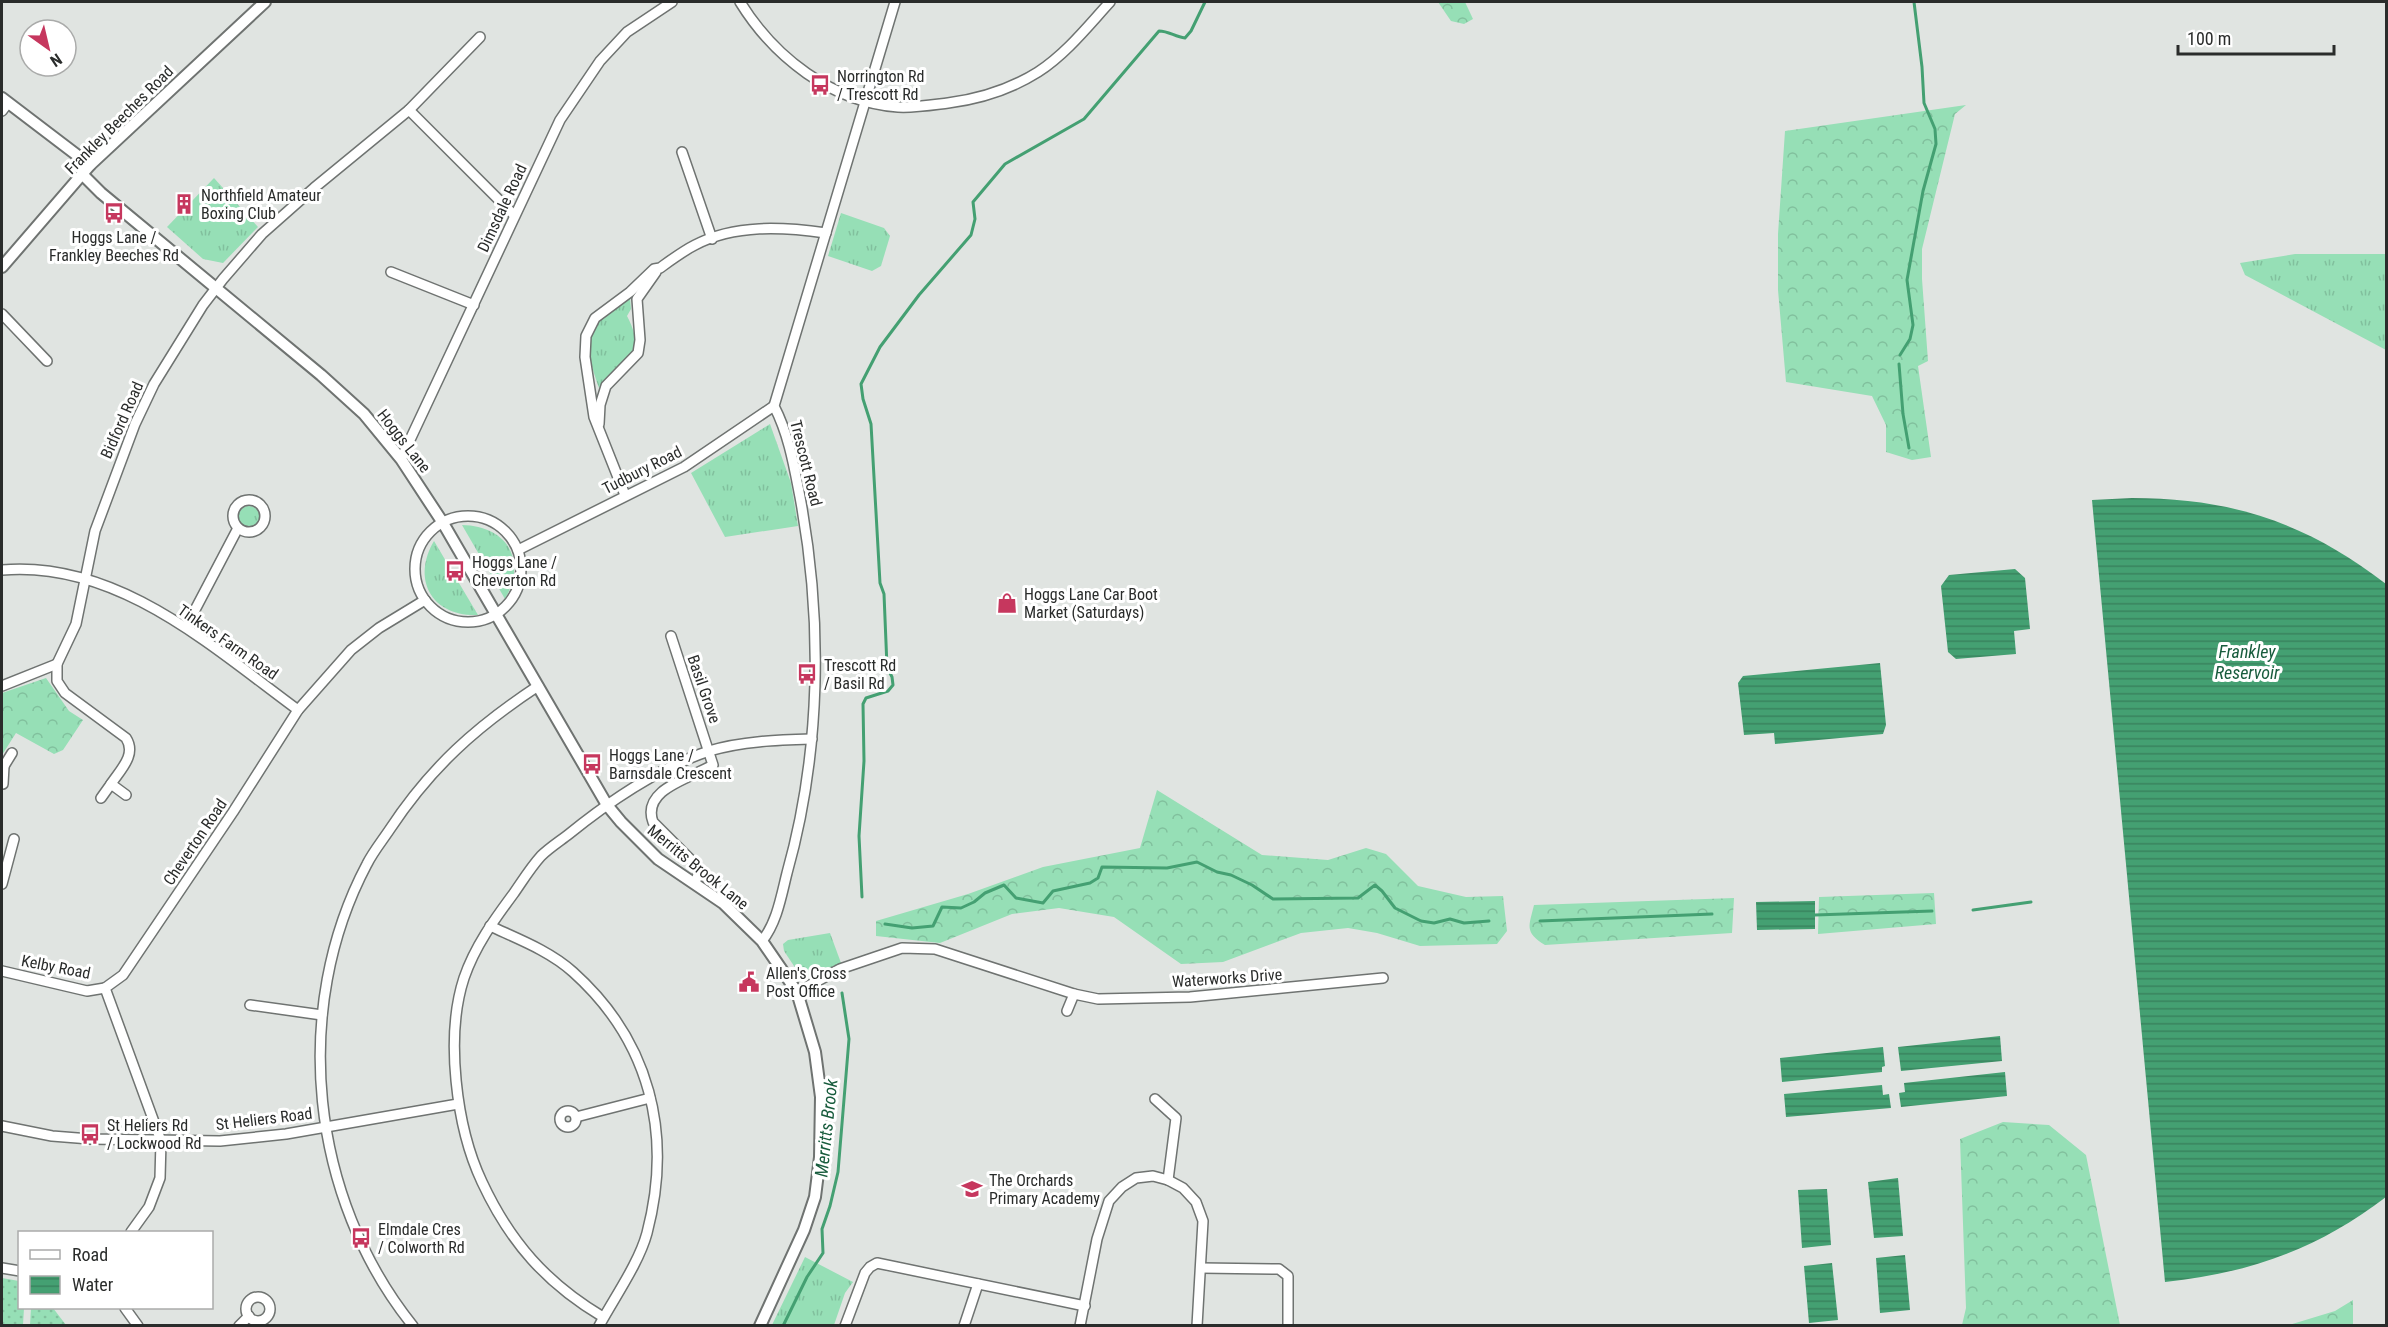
<svg xmlns="http://www.w3.org/2000/svg" width="2388" height="1327" font-family="'Roboto Condensed',sans-serif">
<style>
.grass{fill:url(#grass-tufts)}
.forest{fill:url(#forest-crowns)}
.garden{fill:url(#garden-dots)}
.water{fill:url(#water-rules)}
.lines{fill:none;stroke-linecap:round;stroke-linejoin:round}
.stream{stroke:#44a072;stroke-width:3}
.minor-casing{stroke:#6f7371;stroke-width:12}
.tertiary-casing{stroke:#6f7371;stroke-width:14}
.minor{stroke:#fff;stroke-width:9}
.tertiary{stroke:#fff;stroke-width:10}
.labels{text-anchor:middle;dominant-baseline:central;stroke-width:6;stroke-linejoin:round;paint-order:stroke}
.poi-label{font-size:16px;fill:#2a2c2b;stroke:#fff;text-anchor:start}
.street-label{font-size:16px;fill:#2a2c2b;stroke:#fff}
.water-label{font-size:18px;font-style:italic;fill:#185c3d;stroke:#fff}
</style>
<defs>
<pattern id="grass-tufts" width="24" height="20" patternUnits="userSpaceOnUse" patternTransform="scale(1.5)"><rect width="24" height="20" fill="#96dfb6"/><path d="M3 7l-1-3M5 7V3M7 7l1-3M15 17l-1-3M17 17v-4M19 17l1-3" fill="none" stroke="#81c09d"/></pattern>
<pattern id="forest-crowns" width="20" height="18" patternUnits="userSpaceOnUse" patternTransform="scale(1.5)"><rect width="20" height="18" fill="#96dfb6"/><path d="M2 6a3 3 0 1 1 6 0M12 15a3 3 0 1 1 6 0" fill="none" stroke="#81c09d"/></pattern>
<pattern id="garden-dots" width="8" height="8" patternUnits="userSpaceOnUse" patternTransform="scale(1.5)"><rect width="8" height="8" fill="#96dfb6"/><path d="M2 2h.1M6 6h.1" fill="none" stroke="#81c09d" stroke-width="1.8" stroke-linecap="round"/></pattern>
<pattern id="water-rules" width="6" height="5" patternUnits="userSpaceOnUse" patternTransform="scale(1.5)"><rect width="6" height="5" fill="#44a072"/><path d="M0 2.5h6" fill="none" stroke="#39835e"/></pattern>
</defs>
<rect width="100%" height="100%" fill="#e0e4e1"/>
<g class="grass">
<polygon points="214,178 258,227 223,263 203,259 167,227"/>
<polygon points="841,213 884,228 890,236 881,266 872,271 828,256"/>
<polygon points="2295,254 2386,254 2386,350 2245,275 2240,263"/>
<path d="M630,298l1,11 -4,7c14,27 9,35 -11,55 -5,6 -10,13 -17,17 -7,-21 -18,-49 -1,-68 8,-9 22,-16 32,-22z"/>
<polygon points="770,424 791,483 798,526 725,537 691,473"/>
<circle cx="249" cy="517" r="11"/>
<path d="M462,525c44,1 66,34 43,74z"/>
<path d="M434,541l44,74c-46,2 -67,-35 -44,-74z"/>
<polygon points="830,933 841,963 809,977 800,975 784,951 783,944 788,940"/>
<polygon points="805,1257 853,1282 845,1293 834,1325 772,1325"/>
</g>
<g class="forest">
<polygon points="1438,2 1465,2 1473,19 1464,24 1451,21"/>
<polygon points="1966,105 1955,114 1922,249 1922,279 1928,361 1918,366 1931,457 1912,460 1886,452 1886,425 1872,396 1786,382 1778,290 1778,234 1785,131"/>
<polygon points="46,678 69,711 83,720 63,750 54,754 16,733 2,755 2,693"/>
<polygon points="1157,790 1262,855 1328,860 1366,848 1386,854 1418,886 1466,897 1503,896 1507,931 1497,944 1420,946 1377,933 1348,928 1301,933 1223,962 1181,964 1114,917 1059,908 1012,914 940,943 876,936 876,921 968,894 1043,867 1140,848"/>
<polygon points="1934,893 1936,924 1818,934 1819,897"/>
<path d="M1734,898l-2,35 -187,12c-21,-13 -16,-19 -11,-40z"/>
<polygon points="2003,1122 2049,1125 2086,1155 2120,1325 1962,1325 1966,1308 1960,1139"/>
<polygon points="2353,1300 2353,1325 2289,1325 2335,1311"/>
</g>
<g class="garden">
<polygon points="2,1278 19,1281 20,1308 24,1308 23,1325 2,1325"/>
<polygon points="31,1308 53,1308 66,1325 30,1325"/>
</g>
<g class="water">
<path d="M2132,498c100,0 175,25 254,86v613c-68,52 -136,76 -221,85l-73,-782z"/>
<polygon points="2015,569 2025,578 2030,629 2014,631 2016,654 1956,659 1948,652 1941,586 1949,575"/>
<polygon points="1880,663 1886,725 1883,734 1775,744 1774,733 1744,735 1738,683 1743,676"/>
<polygon points="1815,901 1815,929 1757,930 1756,902"/>
<polygon points="2000,1036 2002,1061 1901,1071 1898,1047"/>
<polygon points="1883,1047 1885,1066 1882,1067 1882,1072 1782,1082 1780,1058"/>
<polygon points="2005,1072 2007,1096 1901,1107 1899,1093 1905,1092 1904,1083"/>
<polygon points="1882,1085 1883,1095 1889,1094 1891,1108 1786,1117 1784,1094"/>
<polygon points="1898,1178 1903,1236 1874,1238 1868,1182"/>
<polygon points="1827,1189 1831,1245 1802,1248 1798,1190"/>
<polygon points="1905,1255 1910,1310 1880,1313 1876,1258"/>
<polygon points="1832,1263 1838,1320 1809,1323 1804,1266"/>
</g>
<g class="lines">
<g class="stream">
<polyline points="1900,355 1910,339 1913,325 1907,280 1923,191 1936,144 1935,129 1924,103 1922,67 1914,2"/>
<polyline points="1899,364 1903,414 1909,448"/>
<path d="M862,897l-3,-61 5,-75 -1,-57 3,-6 22,-7 5,-6 -1,-8 -5,-10 -3,-73 -4,-11 -9,-159 -8,-25 -2,-15 19,-37 39,-52 52,-60 4,-16 -2,-17 32,-38 79,-45 75,-88c10,0 16,6 26,7l6,-7 14,-29"/>
<polyline points="1973,910 2031,902"/>
<polyline points="1815,915 1932,911"/>
<polyline points="1540,921 1712,914"/>
<polyline points="885,924 912,928 933,926 942,907 961,908 974,902 985,893 1004,885 1016,898 1043,903 1053,891 1090,883 1098,878 1102,867 1167,868 1197,862 1217,872 1231,875 1252,885 1273,899 1358,898 1375,885 1382,891 1395,908 1421,921 1434,923 1450,919 1464,923 1489,921"/>
<polyline points="783,1326 807,1277 823,1253 822,1229 830,1206 838,1172 849,1039 842,993"/>
</g>
<g class="minor-casing">
<g id="minor">
<path d="M740,2c34,55 91,100 158,105 16,1 34,-2 50,-4 31,-4 63,-14 90,-31 28,-18 50,-46 72,-70"/>
<polyline points="409,110 480,37"/>
<polyline points="2,111 8,103"/>
<polyline points="682,152 712,239"/>
<polyline points="391,272 474,305"/>
<polyline points="2,314 47,361"/>
<polyline points="599,424 600,405 606,386 638,353 640,340 637,299 656,272"/>
<polyline points="401,459 560,120 600,61 627,32 672,2"/>
<path d="M625,495l-31,-78 -9,-60 1,-21 9,-18 35,-26 24,-23 6,-1c11,-8 23,-17 35,-23 40,-21 88,-18 131,-12"/>
<circle cx="249" cy="516" r="16"/>
<circle cx="468" cy="569" r="53"/>
<polyline points="518,550 684,467 774,406"/>
<path d="M2,570c115,-10 209,76 296,140"/>
<polyline points="186,627 238,528"/>
<path d="M671,636l42,129c-22,13 -72,24 -60,57l45,45 1,5 -4,11"/>
<polyline points="2,686 57,664"/>
<polyline points="2,766 4,766 12,753"/>
<polyline points="3,784 4,766"/>
<path d="M126,795l-15,-11c9,-14 26,-29 15,-46l-61,-45 -8,-12v-17l19,-40 19,-93 40,-107 19,-40 49,-79 20,-26 39,-45 52,-46 95,-78 105,105"/>
<polyline points="101,798 111,784"/>
<polyline points="2,884 14,839"/>
<path d="M490,926c28,13 60,25 83,46 77,69 100,162 74,261 -8,30 -33,65 -48,93"/>
<path d="M762,941c15,-19 19,-44 25,-68 34,-121 36,-252 13,-376 -6,-31 -11,-62 -26,-91l121,-404"/>
<polyline points="2,971 87,991 105,988"/>
<polyline points="797,992 840,969 902,948 935,949 1074,994 1098,999 1190,997 1383,978"/>
<polyline points="250,1005 322,1015"/>
<polyline points="1067,1011 1074,994"/>
<polyline points="1155,1099 1176,1118 1168,1180"/>
<circle cx="568" cy="1119" r="8"/>
<polyline points="576,1117 650,1098"/>
<polyline points="2,1126 52,1136 90,1139 220,1141 286,1134 458,1104"/>
<polyline points="131,1232 149,1207 160,1178 161,1141 105,988 123,975 233,812 298,710 351,650 379,628 425,600"/>
<polyline points="2,1268 20,1271"/>
<polyline points="1201,1268 1279,1269 1288,1276 1288,1326"/>
<circle cx="258" cy="1309" r="12"/>
<polyline points="125,1308 138,1326"/>
<path d="M603,1317c-57,-34 -93,-75 -121,-135 -26,-55 -37,-146 -18,-204 11,-32 30,-58 50,-85 9,-13 17,-26 27,-37 8,-8 19,-15 28,-22 42,-34 89,-66 140,-83 33,-10 69,-11 103,-12"/>
<polyline points="239,1326 249,1316"/>
<path d="M413,1326c-103,-128 -123,-317 -46,-462 6,-12 15,-23 23,-35 41,-62 86,-102 148,-143"/>
<polyline points="845,1326 865,1273 870,1267 877,1263 1085,1306"/>
<polyline points="964,1326 978,1284"/>
<polyline points="1080,1326 1097,1239 1109,1201 1122,1187 1136,1178 1153,1176 1168,1180 1183,1188 1196,1202 1203,1221 1197,1326"/>
</g>
</g>
<g class="tertiary-casing">
<g id="tertiary">
<polyline points="2,98 90,165"/>
<polyline points="83,175 101,193 321,375 364,414 401,459 443,523 607,805 621,822 658,859 723,903 762,941 797,992 815,1052 821,1097 820,1157 815,1197 804,1230 760,1326"/>
<polyline points="2,267 90,165 265,2"/>
</g>
</g>
<use href="#minor" class="minor"/>
<use href="#tertiary" class="tertiary"/>
</g>
<defs>
<g id="bus-bare" transform="scale(1.62)"><path d="M-5-6H5V4H4V6H2V4H-2V6H-4V4H-5ZM-3.5-4V0h7V-4ZM-3.5 1.2v1.5H-2V1.2ZM2 1.2v1.5H3.5V1.2Z" fill="#c6375e" stroke="#fff" stroke-width="2.5" paint-order="stroke"/></g>
<g id="building-bare" transform="scale(1.62)"><path d="M-4-6H4V6H1V3H-1V6H-4ZM-2.5-4.3h1.7v1.8h-1.7ZM.8-4.3h1.7v1.8H.8ZM-2.5-1h1.7V.8h-1.7ZM.8-1h1.7V.8H.8Z" fill="#c6375e" stroke="#fff" stroke-width="2.5" paint-order="stroke"/></g>
<g id="shop-bare" transform="scale(1.62)"><path d="M-5-2.5h2.3a2.7 3.5 0 0 1 5.4 0H5L5.5 6h-11ZM-1.5-2.5h3a1.5 2.3 0 0 0-3 0Z" fill="#c6375e" stroke="#fff" stroke-width="2.5" paint-order="stroke"/></g>
<g id="civic-bare" transform="scale(1.62)"><path d="M-.6-6.5H3V-4.5H.6V-3L4-1V1h2V6H-6V1h2V-1L-.6-3ZM-1.2 2.5V6h2.4V2.5Z" fill="#c6375e" stroke="#fff" stroke-width="2.5" paint-order="stroke"/></g>
<g id="school-bare" transform="scale(1.62)"><path d="M0-5L7-2L0 1L-7-2ZM-4 1L0 2.5L4 1V4Q0 6-4 4Z" fill="#c6375e" stroke="#fff" stroke-width="2.5" paint-order="stroke"/></g>
</defs>
<g fill-rule="evenodd">
<use href="#bus-bare" x="820" y="85"/>
<use href="#building-bare" x="184" y="204"/>
<use href="#bus-bare" x="114" y="213"/>
<use href="#bus-bare" x="455" y="571"/>
<use href="#shop-bare" x="1007" y="603"/>
<use href="#bus-bare" x="807" y="674"/>
<use href="#bus-bare" x="592" y="764"/>
<use href="#civic-bare" x="749" y="982"/>
<use href="#bus-bare" x="90" y="1134"/>
<use href="#school-bare" x="972" y="1189"/>
<use href="#bus-bare" x="361" y="1238"/>
</g>
<g class="labels">
<g class="poi-label">
<text x="837" y="76">Norrington Rd<tspan x="837" dy="18">/ Trescott Rd</tspan></text>
<text x="201" y="195">Northfield Amateur<tspan x="201" dy="18">Boxing Club</tspan></text>
<text x="114" y="237" text-anchor="middle">Hoggs Lane /<tspan x="114" dy="18">Frankley Beeches Rd</tspan></text>
<text x="472" y="562">Hoggs Lane /<tspan x="472" dy="18">Cheverton Rd</tspan></text>
<text x="1024" y="594">Hoggs Lane Car Boot<tspan x="1024" dy="18">Market (Saturdays)</tspan></text>
<text x="824" y="665">Trescott Rd<tspan x="824" dy="18">/ Basil Rd</tspan></text>
<text x="609" y="755">Hoggs Lane /<tspan x="609" dy="18">Barnsdale Crescent</tspan></text>
<text x="766" y="973">Allen's Cross<tspan x="766" dy="18">Post Office</tspan></text>
<text x="107" y="1125">St Heliers Rd<tspan x="107" dy="18">/ Lockwood Rd</tspan></text>
<text x="989" y="1180">The Orchards<tspan x="989" dy="18">Primary Academy</tspan></text>
<text x="378" y="1229">Elmdale Cres<tspan x="378" dy="18">/ Colworth Rd</tspan></text>
</g>
<g class="street-label">
<text transform="translate(119 120) rotate(-45)">Frankley Beeches Road</text>
<text transform="translate(502 208) rotate(-65)">Dimsdale Road</text>
<text transform="translate(122 420) rotate(-66)">Bidford Road</text>
<text transform="translate(404 441) rotate(52)">Hoggs Lane</text>
<text transform="translate(806 463) rotate(76)">Trescott Road</text>
<text transform="translate(642 470) rotate(-27)">Tudbury Road</text>
<text transform="translate(228 642) rotate(35)">Tinkers Farm Road</text>
<text transform="translate(704 689) rotate(71)">Basil Grove</text>
<text transform="translate(195 842) rotate(-56)">Cheverton Road</text>
<text transform="translate(698 867) rotate(39)">Merritts Brook Lane</text>
<text transform="translate(56 967) rotate(11)">Kelby Road</text>
<text transform="translate(1227 978) rotate(-4)">Waterworks Drive</text>
<text transform="translate(264 1119) rotate(-7)">St Heliers Road</text>
</g>
<g class="water-label">
<text x="2247" y="651">Frankley<tspan x="2247" dy="21">Reservoir</tspan></text>
<text transform="translate(826 1128) rotate(-84)">Merritts Brook</text>
</g>
</g>
<rect width="2388" height="1327" fill="none" stroke="#2a2c2b" stroke-width="6"/>
<rect x="18" y="1231" width="195" height="78" fill="#ffffff" stroke="#aaabaa" stroke-width="1.5"/>
<rect x="30" y="1250" width="30" height="9" fill="#ffffff" stroke="#aaabaa" stroke-width="1.5"/>
<text x="72" y="1261" font-size="18" fill="#2a2c2b">Road</text>
<rect x="30" y="1276" width="30" height="18" fill="url(#water-rules)" stroke="#aaabaa" stroke-width="1.5"/>
<text x="72" y="1291" font-size="18" fill="#2a2c2b">Water</text>
<g transform="translate(48 48) rotate(146)"><circle r="28" fill="#ffffff" stroke="#aaabaa" stroke-width="1.5"/>
<path d="M0-4.5L10 22L0 15L-10 22Z" fill="#c6375e"/>
<text y="-9" font-size="16" font-weight="bold" text-anchor="middle" fill="#2a2c2b">N</text>
</g>
<path d="M2178 45v9h156v-9" fill="none" stroke="#2a2c2b" stroke-width="3"/>
<text x="2187" y="45" font-size="18" fill="#2a2c2b" stroke="#ffffff" stroke-width="4.5" paint-order="stroke">100 m</text>
</svg>
